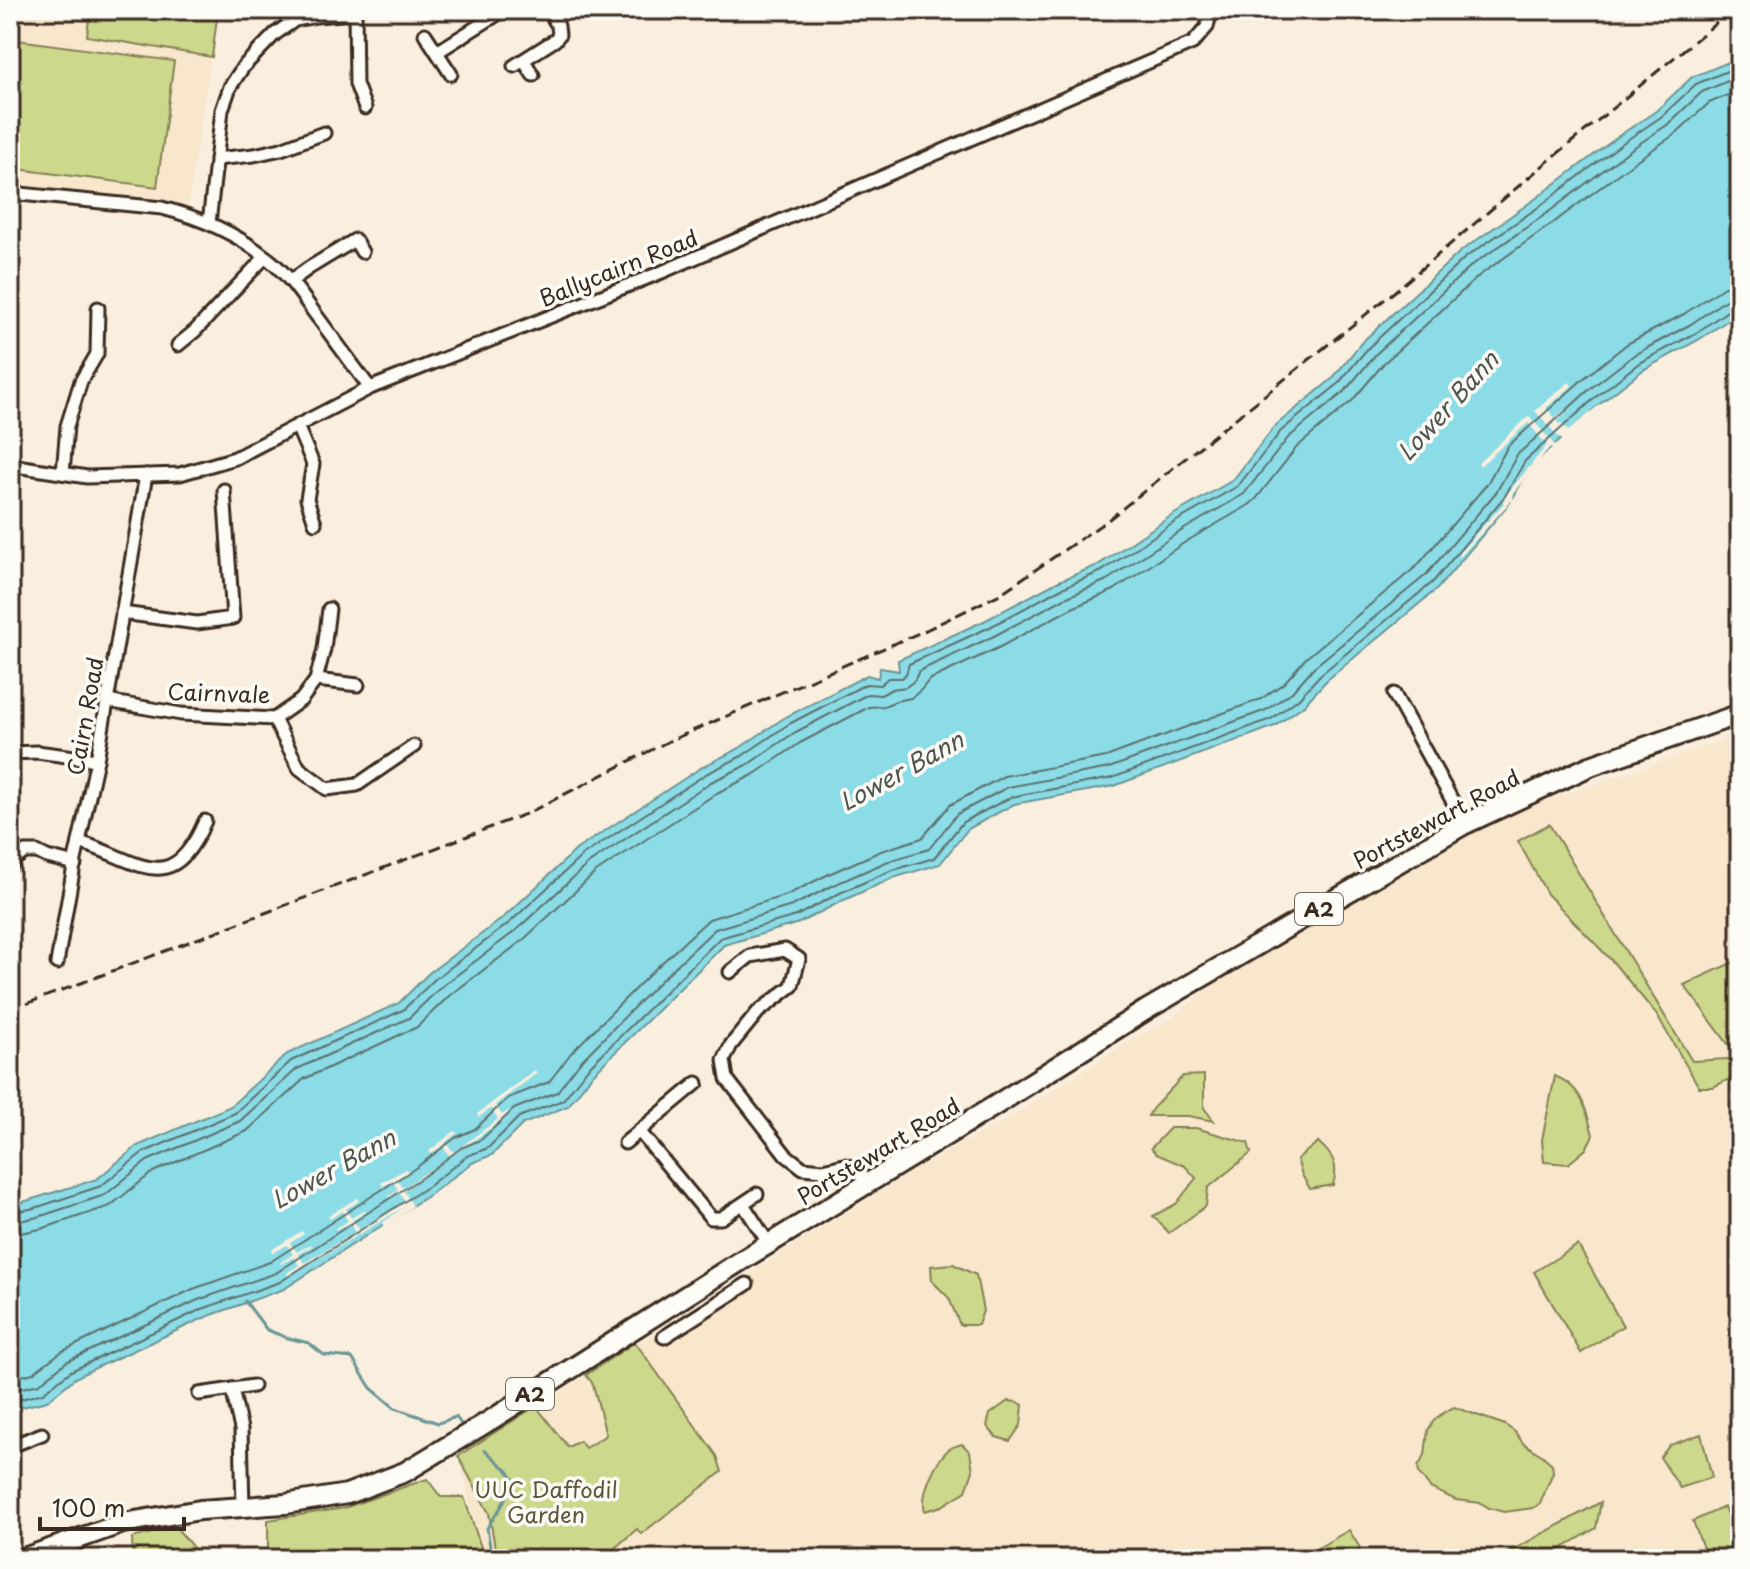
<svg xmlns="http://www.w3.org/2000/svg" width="1750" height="1569" font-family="'Playpen Sans',sans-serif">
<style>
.built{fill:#f8e6cd}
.green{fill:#ccd88b;stroke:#848154;stroke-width:2}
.water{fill:#8bdce6;stroke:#6b9596;stroke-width:2}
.pier{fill:#faefde}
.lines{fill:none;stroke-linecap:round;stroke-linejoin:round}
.shore{stroke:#5b716e;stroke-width:2}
.stream{stroke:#6b9596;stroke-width:3}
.street-casing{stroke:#3b2a1e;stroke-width:17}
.primary-casing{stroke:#3b2a1e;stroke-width:24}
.street{stroke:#fdfcf7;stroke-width:11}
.primary{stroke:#fdfcf7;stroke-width:18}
.rail{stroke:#3b2a1e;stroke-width:3;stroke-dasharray:12 6;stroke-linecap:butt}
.labels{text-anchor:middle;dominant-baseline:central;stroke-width:7;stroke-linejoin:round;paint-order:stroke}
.shield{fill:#fdfcf7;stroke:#75695f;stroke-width:2}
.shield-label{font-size:20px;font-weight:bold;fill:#3b2a1e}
.street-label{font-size:22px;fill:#3b2a1e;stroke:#fdfcf7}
.park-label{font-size:22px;fill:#5f5639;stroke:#fdfcf7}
.water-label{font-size:24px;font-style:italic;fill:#4f5650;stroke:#fdfcf7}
</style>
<rect width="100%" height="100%" fill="#faefde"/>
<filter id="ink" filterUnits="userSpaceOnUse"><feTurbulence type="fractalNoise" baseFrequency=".0125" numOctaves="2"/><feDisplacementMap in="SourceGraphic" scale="16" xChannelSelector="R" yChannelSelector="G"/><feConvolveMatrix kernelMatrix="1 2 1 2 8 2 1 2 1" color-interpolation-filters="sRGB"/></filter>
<g filter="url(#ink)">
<g class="built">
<polygon points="10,10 218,10 188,205 10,185"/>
<polygon points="1740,734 1740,1559 483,1559 459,1455 918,1168 1016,1114 1132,1039 1171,1019 1220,978 1497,820 1539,803"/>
</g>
<g class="green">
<polygon points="90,10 218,10 212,57 87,36"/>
<polygon points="10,39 174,61 157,187 10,168"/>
<polygon points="1549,824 1692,1061 1728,1059 1740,1070 1740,1074 1713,1087 1699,1087 1656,1014 1613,962 1547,894 1518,841"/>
<polygon points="1740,959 1740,1060 1684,985"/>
<polygon points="1204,1075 1204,1108 1214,1121 1188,1116 1148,1116 1152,1109 1183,1076"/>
<path d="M1555,1076c28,12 30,31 38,59l-7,14 -18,15 -24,-2 -2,-22z"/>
<polygon points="1170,1128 1196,1128 1248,1143 1251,1153 1208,1188 1206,1206 1169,1233 1153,1216 1176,1204 1196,1178 1185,1166 1156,1154 1151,1148"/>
<path d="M1318,1142c15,13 21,23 15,43l-23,4 -8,-14 -5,-16z"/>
<polygon points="1578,1245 1623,1326 1581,1353 1534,1272"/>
<polygon points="953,1264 976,1275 983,1311 978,1325 960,1325 949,1298 932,1281 931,1266"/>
<polygon points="635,1342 717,1456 722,1472 641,1534 637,1529 602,1559 497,1559 489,1513 458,1456 536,1406 568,1447 580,1441 585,1448 606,1435 593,1384 586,1375"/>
<polygon points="1008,1401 1018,1402 1023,1405 1021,1425 1010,1441 996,1437 987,1426 990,1414"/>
<polygon points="1454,1407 1505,1425 1515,1432 1523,1443 1543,1456 1552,1464 1553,1472 1540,1504 1533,1508 1504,1512 1489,1508 1481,1503 1456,1500 1430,1488 1419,1473 1418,1467 1425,1455 1428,1430 1435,1419 1446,1411"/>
<polygon points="1701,1434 1712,1477 1680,1488 1660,1457 1670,1445"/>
<path d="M962,1444l8,8 3,19 -7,20 -24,15 -17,5c-5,-17 10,-50 24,-62 4,-3 8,-3 13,-5z"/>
<polygon points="427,1479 441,1497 464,1497 485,1559 268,1559 268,1520 344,1508"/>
<polygon points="1601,1502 1596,1528 1544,1559 1496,1559"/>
<polygon points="1724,1507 1740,1547 1740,1559 1707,1559 1693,1521"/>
<polygon points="176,1527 199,1555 206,1559 133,1559 132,1538"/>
<polygon points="1349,1530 1360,1548 1353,1559 1299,1559"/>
</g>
<polygon class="water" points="1740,49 1740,312 1700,339 1643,370 1602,402 1530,467 1512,500 1438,588 1326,681 1304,705 1275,726 1114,786 1014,804 968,829 940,864 893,878 844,900 799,923 724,945 593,1074 568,1106 523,1124 492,1155 472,1163 435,1191 284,1289 206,1317 91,1370 75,1378 47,1401 10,1410 10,1206 97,1179 137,1146 231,1106 287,1054 399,1003 429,973 503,918 577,849 702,767 738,749 784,718 867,675 878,678 880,668 899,671 898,660 986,620 1057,582 1098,565 1171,516 1233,480 1275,426 1332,379 1362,342 1461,251 1535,199 1620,135 1656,111 1692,77 1729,62"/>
<g class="pier">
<polygon points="1569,382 1572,386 1546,408 1555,418 1564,410 1566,413 1557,421 1559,424 1561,423 1568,431 1600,404 1602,406 1564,443 1535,411"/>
<polygon points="1529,416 1558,449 1555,451 1550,447 1513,493 1514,495 1513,498 1516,501 1515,503 1511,501 1460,557 1458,554 1504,503 1502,500 1547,445 1528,423 1480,466 1478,463"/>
<polygon points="535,1070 537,1073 495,1105 502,1115 508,1111 510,1114 404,1191 413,1206 387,1224 388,1226 385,1228 382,1223 406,1206 288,1277 287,1273 299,1265 294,1257 281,1264 280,1263 293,1254 287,1245 273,1253 271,1250 302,1231 304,1234 290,1243 297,1252 311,1244 312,1246 298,1254 304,1263 355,1232 349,1223 337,1230 335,1228 348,1221 342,1211 330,1219 328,1216 357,1198 359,1201 346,1209 351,1218 365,1210 366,1212 353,1220 359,1229 405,1202 400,1193 390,1198 389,1196 398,1190 393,1181 383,1186 381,1183 406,1169 408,1172 397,1179 403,1188 450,1156 442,1146 431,1154 429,1151 455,1131 457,1133 445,1143 454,1152 498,1119 491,1108 479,1117 477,1114"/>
</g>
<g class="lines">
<g class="shore">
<polyline points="10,1213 35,1208 101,1186 142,1153 235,1113 291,1061 403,1010 435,979 508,924 583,855 706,774 742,756 789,724 866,684 880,685 888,678 902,678 906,674 909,664 990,627 1060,589 1102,571 1175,522 1238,486 1281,431 1337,385 1368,348 1466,257 1540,206 1624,142 1661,117 1696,84 1732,69 1740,61"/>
<polyline points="10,1223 38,1217 105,1195 147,1161 240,1121 297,1069 409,1018 441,987 514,932 589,863 711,782 747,765 794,733 868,694 881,695 892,689 906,687 914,681 919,671 994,636 1065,598 1107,580 1181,531 1244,494 1288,438 1344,392 1376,354 1472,265 1546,214 1630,150 1667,125 1702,92 1740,76"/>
<polyline points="10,1235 41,1229 110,1206 153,1172 247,1131 304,1079 417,1027 449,996 522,941 596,872 717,793 753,775 800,743 869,707 884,706 896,701 911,698 921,690 929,680 1000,647 1070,609 1114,590 1187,541 1249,505 1256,499 1297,447 1352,401 1384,363 1480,275 1553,223 1637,160 1674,135 1709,103 1740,90"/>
<polyline points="10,1379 33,1373 61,1352 193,1289 270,1262 417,1167 455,1138 475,1129 508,1098 549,1082 571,1053 654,970 709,919 787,895 831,873 881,851 922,838 950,805 1004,776 1106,757 1261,699 1284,683 1306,658 1417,566 1487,484 1508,446 1583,379 1627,344 1684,314 1724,287 1740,284"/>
<polyline points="10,1391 39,1384 66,1362 198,1300 276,1273 424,1176 461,1148 482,1139 514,1109 557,1092 580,1062 663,978 715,929 792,906 836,884 886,862 929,849 957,814 1008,787 1109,768 1266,710 1292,692 1314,667 1426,575 1497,491 1517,455 1591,388 1634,355 1691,324 1727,299 1740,296"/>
<polyline points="10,1402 43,1393 71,1371 202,1309 280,1282 430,1185 467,1156 488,1148 519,1117 563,1100 587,1069 720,938 796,916 840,893 890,871 934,858 963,822 1011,797 1112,778 1271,719 1298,699 1320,675 1433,582 1505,496 1525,461 1597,396 1639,363 1696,333 1733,307 1740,306"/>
</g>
<g class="stream">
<polyline points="245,1301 267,1330 288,1338 309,1343 324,1355 352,1358 371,1388 395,1408 438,1423 456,1417 461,1424"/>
<polyline points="485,1450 508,1471 514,1481 501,1507 487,1528 492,1559"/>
</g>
<g class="street-casing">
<g id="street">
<polyline points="355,10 356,84 365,108"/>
<polyline points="425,34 451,74"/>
<polyline points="437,52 504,10"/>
<polyline points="524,61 533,75"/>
<polyline points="514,66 555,40 559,35 558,26 548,10"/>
<polyline points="216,159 254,155 281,149 324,133"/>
<path d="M10,193l152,15c40,10 78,27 110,54 19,16 32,37 47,57 17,23 34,46 51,69"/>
<polyline points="209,223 222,110 230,87 243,67 275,34 295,20 317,16 355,13"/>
<polyline points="291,281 309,268 355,240 362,252"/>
<polyline points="178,345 195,331 265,257"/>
<polyline points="297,426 313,464 307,499 315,523"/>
<polyline points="10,465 87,477 180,474 235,458 370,388 662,272 1193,43 1207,27 1211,10"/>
<polyline points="63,473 67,426 81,381 97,354 98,308"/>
<polyline points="122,613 197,623 233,618 224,490"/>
<polyline points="316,680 358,685"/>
<polyline points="1394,694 1465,824"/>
<polyline points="107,701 181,714 274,719 301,700 316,680 324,649 329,609"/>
<polyline points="274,719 299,768 327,789 357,785 414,746"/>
<polyline points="10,753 37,752 97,760"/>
<path d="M79,842c58,17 92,59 126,-21"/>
<polyline points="10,866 15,859 25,852 37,852 47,857 75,864"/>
<polyline points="57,963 75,860 97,760 146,475"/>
<polyline points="730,972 750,956 785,950 799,959 792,986 758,1012 731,1045 724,1060 727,1079 786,1155 803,1168 823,1170 844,1165 856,1168 868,1184"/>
<polyline points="639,1131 711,1218 721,1218 757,1194"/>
<polyline points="625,1143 697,1083"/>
<polyline points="743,1204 769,1244"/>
<polyline points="664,1337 747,1284"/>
<polyline points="232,1389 241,1429 243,1507"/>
<polyline points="199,1394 253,1386"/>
<polyline points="10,1444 19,1443 42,1434"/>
</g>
</g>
<g class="primary-casing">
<polyline id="primary" points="21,1559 123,1523 200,1510 285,1504 347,1494 405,1472 494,1418 739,1262 991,1108 1146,1010 1465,824 1590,766 1740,714"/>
</g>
<use href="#street" class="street"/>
<use href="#primary" class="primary"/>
<polyline class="rail" points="10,1010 528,813 669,741 926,630 1000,594 1108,520 1394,292 1540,168 1732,10"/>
</g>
</g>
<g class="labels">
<g class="shield">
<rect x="1295" y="893" width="48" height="32" rx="6"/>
<rect x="506" y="1378" width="48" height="32" rx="6"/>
</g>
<g class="shield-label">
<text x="1319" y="909">A2</text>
<text x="530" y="1394">A2</text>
</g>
<g class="street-label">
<text transform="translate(618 267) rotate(-22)">Ballycairn Road</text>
<text transform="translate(219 692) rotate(2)">Cairnvale</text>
<text transform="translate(84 716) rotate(-80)">Cairn Road</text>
<text transform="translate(1436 818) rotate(-28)">Portstewart Road</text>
<text transform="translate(878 1150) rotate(-31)">Portstewart Road</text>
</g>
<g class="park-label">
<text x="546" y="1488">UUC Daffodil<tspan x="546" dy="25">Garden</tspan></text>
</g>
<g class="water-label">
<text transform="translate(1447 405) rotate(-48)">Lower Bann</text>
<text transform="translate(901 770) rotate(-29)">Lower Bann</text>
<text transform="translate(333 1168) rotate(-29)">Lower Bann</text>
</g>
</g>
<rect width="1750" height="1569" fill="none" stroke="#fdfcf7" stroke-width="40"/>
<rect x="20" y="20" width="1710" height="1529" fill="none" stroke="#3b2a1e" stroke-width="3" filter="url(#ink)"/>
<path d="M40 1517v12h144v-12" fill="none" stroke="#3b2a1e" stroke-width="4"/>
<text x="52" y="1517" font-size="24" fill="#3b2a1e" stroke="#fdfcf7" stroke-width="6" paint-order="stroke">100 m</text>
</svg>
